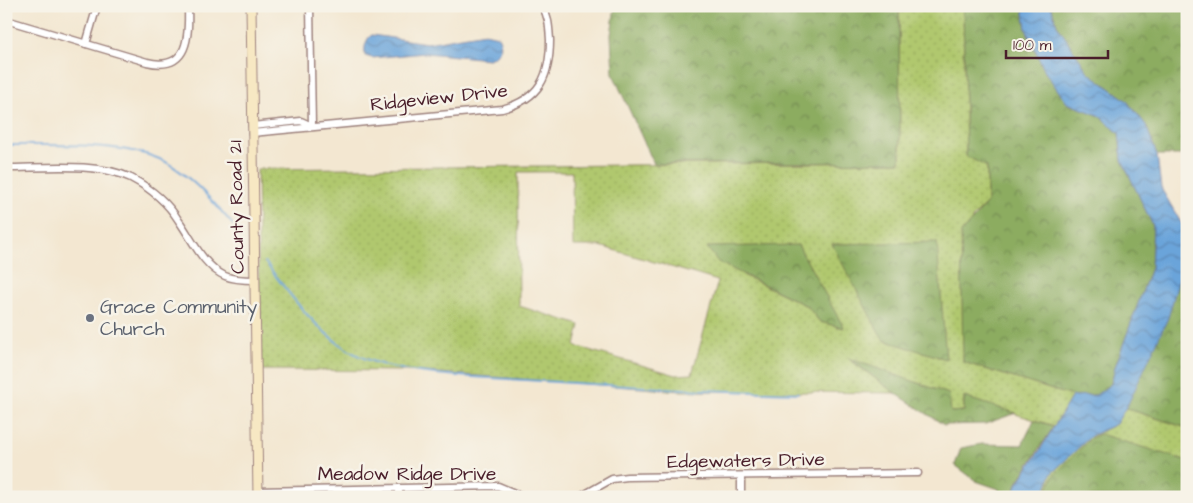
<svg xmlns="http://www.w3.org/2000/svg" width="1193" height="503" font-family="'Architects Daughter',sans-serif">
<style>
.grass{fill:url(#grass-dots);stroke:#7d744c;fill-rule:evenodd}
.forest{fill:url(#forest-crowns);stroke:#6b6646}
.water{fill:url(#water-waves);stroke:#5a6282}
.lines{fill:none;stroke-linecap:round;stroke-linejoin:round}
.stream{stroke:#6ba4da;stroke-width:2}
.street-casing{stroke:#9e837e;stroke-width:9}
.secondary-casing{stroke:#9e837e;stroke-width:11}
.street{stroke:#fff;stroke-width:6}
.secondary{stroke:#f7e8c3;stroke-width:9}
.worship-dot{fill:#6b7280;stroke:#f7f3e8;stroke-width:2}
.labels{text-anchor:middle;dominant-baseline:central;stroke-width:5;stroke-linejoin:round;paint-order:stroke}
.street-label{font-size:19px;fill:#4a1f2b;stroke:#f7f3e8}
.worship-label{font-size:19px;fill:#5b616d;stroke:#f7f3e8;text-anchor:start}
</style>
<defs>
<pattern id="grass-dots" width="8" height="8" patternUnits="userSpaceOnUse" patternTransform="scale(1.25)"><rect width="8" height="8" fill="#b0c86e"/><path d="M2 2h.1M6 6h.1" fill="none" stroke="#99ab5f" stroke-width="1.8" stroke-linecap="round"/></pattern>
<pattern id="forest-crowns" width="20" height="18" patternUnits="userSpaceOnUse" patternTransform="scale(1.25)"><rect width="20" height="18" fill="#8cac61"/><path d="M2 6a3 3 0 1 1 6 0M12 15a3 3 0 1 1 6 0" fill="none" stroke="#748b50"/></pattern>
<pattern id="water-waves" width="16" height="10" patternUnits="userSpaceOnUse" patternTransform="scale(1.25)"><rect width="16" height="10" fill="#6ba4da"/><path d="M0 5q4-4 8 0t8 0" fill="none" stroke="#5a85b1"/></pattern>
</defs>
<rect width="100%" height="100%" fill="#f7f3e8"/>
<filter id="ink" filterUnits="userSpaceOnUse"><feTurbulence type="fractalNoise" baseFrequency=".02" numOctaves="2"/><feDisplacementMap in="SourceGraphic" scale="10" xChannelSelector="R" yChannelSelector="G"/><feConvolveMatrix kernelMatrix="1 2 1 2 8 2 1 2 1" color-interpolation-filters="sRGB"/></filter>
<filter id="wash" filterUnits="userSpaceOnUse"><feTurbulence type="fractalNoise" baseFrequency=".0096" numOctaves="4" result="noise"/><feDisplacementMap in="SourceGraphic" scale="20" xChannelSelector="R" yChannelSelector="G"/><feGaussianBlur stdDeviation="1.12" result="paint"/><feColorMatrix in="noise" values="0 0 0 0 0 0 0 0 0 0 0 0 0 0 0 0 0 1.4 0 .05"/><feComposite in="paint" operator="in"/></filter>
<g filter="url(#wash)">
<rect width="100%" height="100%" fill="#f3e7d1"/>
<g class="grass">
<path d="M899,6h64l3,149 21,12v36l-15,15 -9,144 109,34 -18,30 -90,-28v13l-14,1 -100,-52 45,33 -214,-2 -268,-20 -153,-1 -3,-201 643,-7zM518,172h54l1,74h27l118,35 -26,93 -16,1 -101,-29 5,-21 -61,-19zM798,245l22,77 -13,-16 -64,-31z"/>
<polygon points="1125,408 1187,428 1187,497 1043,497 1051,474 1091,436 1116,424"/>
</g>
<g class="forest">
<polygon points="615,6 899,6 900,162 654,164 613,74 611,35"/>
<polygon points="963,6 1023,6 1026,29 1045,72 1067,103 1098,115 1119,133 1122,160 1153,226 1151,268 1115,367 1111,384 1096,395 1072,396 963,362 961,233 987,203 987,167 966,156"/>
<polygon points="1051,6 1187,6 1187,155 1157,155 1146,125 1126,100 1088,72 1057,25"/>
<polygon points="1183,226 1187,226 1187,428 1125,408 1184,262"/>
<polygon points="937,242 946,359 883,340 832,244"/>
<polygon points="798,245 844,328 820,322 807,306 718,262 707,247"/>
<polygon points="848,358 949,394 951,412 964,411 964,397 1016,413 985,424 944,425 895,393"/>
<polygon points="1034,420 1054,426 1017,483 1014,497 998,497 999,489 976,481 955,465 961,448 982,444 1022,445"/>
<polygon points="1100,434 1187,461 1187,497 1045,497 1053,476 1091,438"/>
</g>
<g class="water">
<polygon points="1023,6 1051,6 1057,25 1088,72 1126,100 1146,125 1157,155 1161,188 1183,226 1184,262 1168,318 1129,402 1116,424 1091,436 1051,474 1043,497 1014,497 1017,484 1040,450 1072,396 1096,395 1111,384 1115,367 1151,268 1153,226 1122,160 1119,133 1098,115 1067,103 1045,72 1026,29"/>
<path d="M485,33l13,3c6,11 2,18 -9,23l-64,-6 -53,5 -7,-2c-1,-7 0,-17 7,-21l55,8z"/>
</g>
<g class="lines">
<g class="stream">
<path d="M6,145c47,1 125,-5 165,20 27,18 47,42 68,67"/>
<path d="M265,262c24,31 47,64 80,86 44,30 128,28 181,32 91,6 181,11 272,13"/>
</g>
</g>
</g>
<g filter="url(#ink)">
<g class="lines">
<g class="street-casing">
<g id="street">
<polyline points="310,6 312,126"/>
<path d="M6,20l141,42c42,10 42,-26 41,-56"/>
<polyline points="86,44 97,6"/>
<polyline points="252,126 301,121 312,126"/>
<path d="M252,133l250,-24c38,-10 48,-33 48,-69 -1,-13 -1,-23 -8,-34"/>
<path d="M6,168c38,0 91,-6 125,10 19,10 37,25 48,43 13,18 24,45 46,55 9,4 20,4 30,4"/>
<polyline points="741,476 741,497"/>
<polyline points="399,488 399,497"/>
<polyline points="258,491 498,486 524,497"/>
<polyline points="580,497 612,479 627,477 918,473"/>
</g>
</g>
<g class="secondary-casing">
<polyline id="secondary" points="251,6 258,497"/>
</g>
<use href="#street" class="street"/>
<use href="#secondary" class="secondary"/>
</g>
</g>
<circle class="worship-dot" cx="90" cy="318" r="5"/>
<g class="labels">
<g class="street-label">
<text transform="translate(439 98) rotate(-6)">Ridgeview Drive</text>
<text transform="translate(237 207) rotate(-91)">County Road 21</text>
<text transform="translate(746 461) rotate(-1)">Edgewaters Drive</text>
<text x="407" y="474">Meadow Ridge Drive</text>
</g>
<g class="worship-label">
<text x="100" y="307">Grace Community<tspan x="100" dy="22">Church</tspan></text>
</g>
</g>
<rect width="1193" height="503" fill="none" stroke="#f7f3e8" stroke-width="25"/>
<path d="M1006 50v8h102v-8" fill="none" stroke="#4a1f2b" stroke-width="2.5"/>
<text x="1013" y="50" font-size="15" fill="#4a1f2b" stroke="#f7f3e8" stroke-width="4" paint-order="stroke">100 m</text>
</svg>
